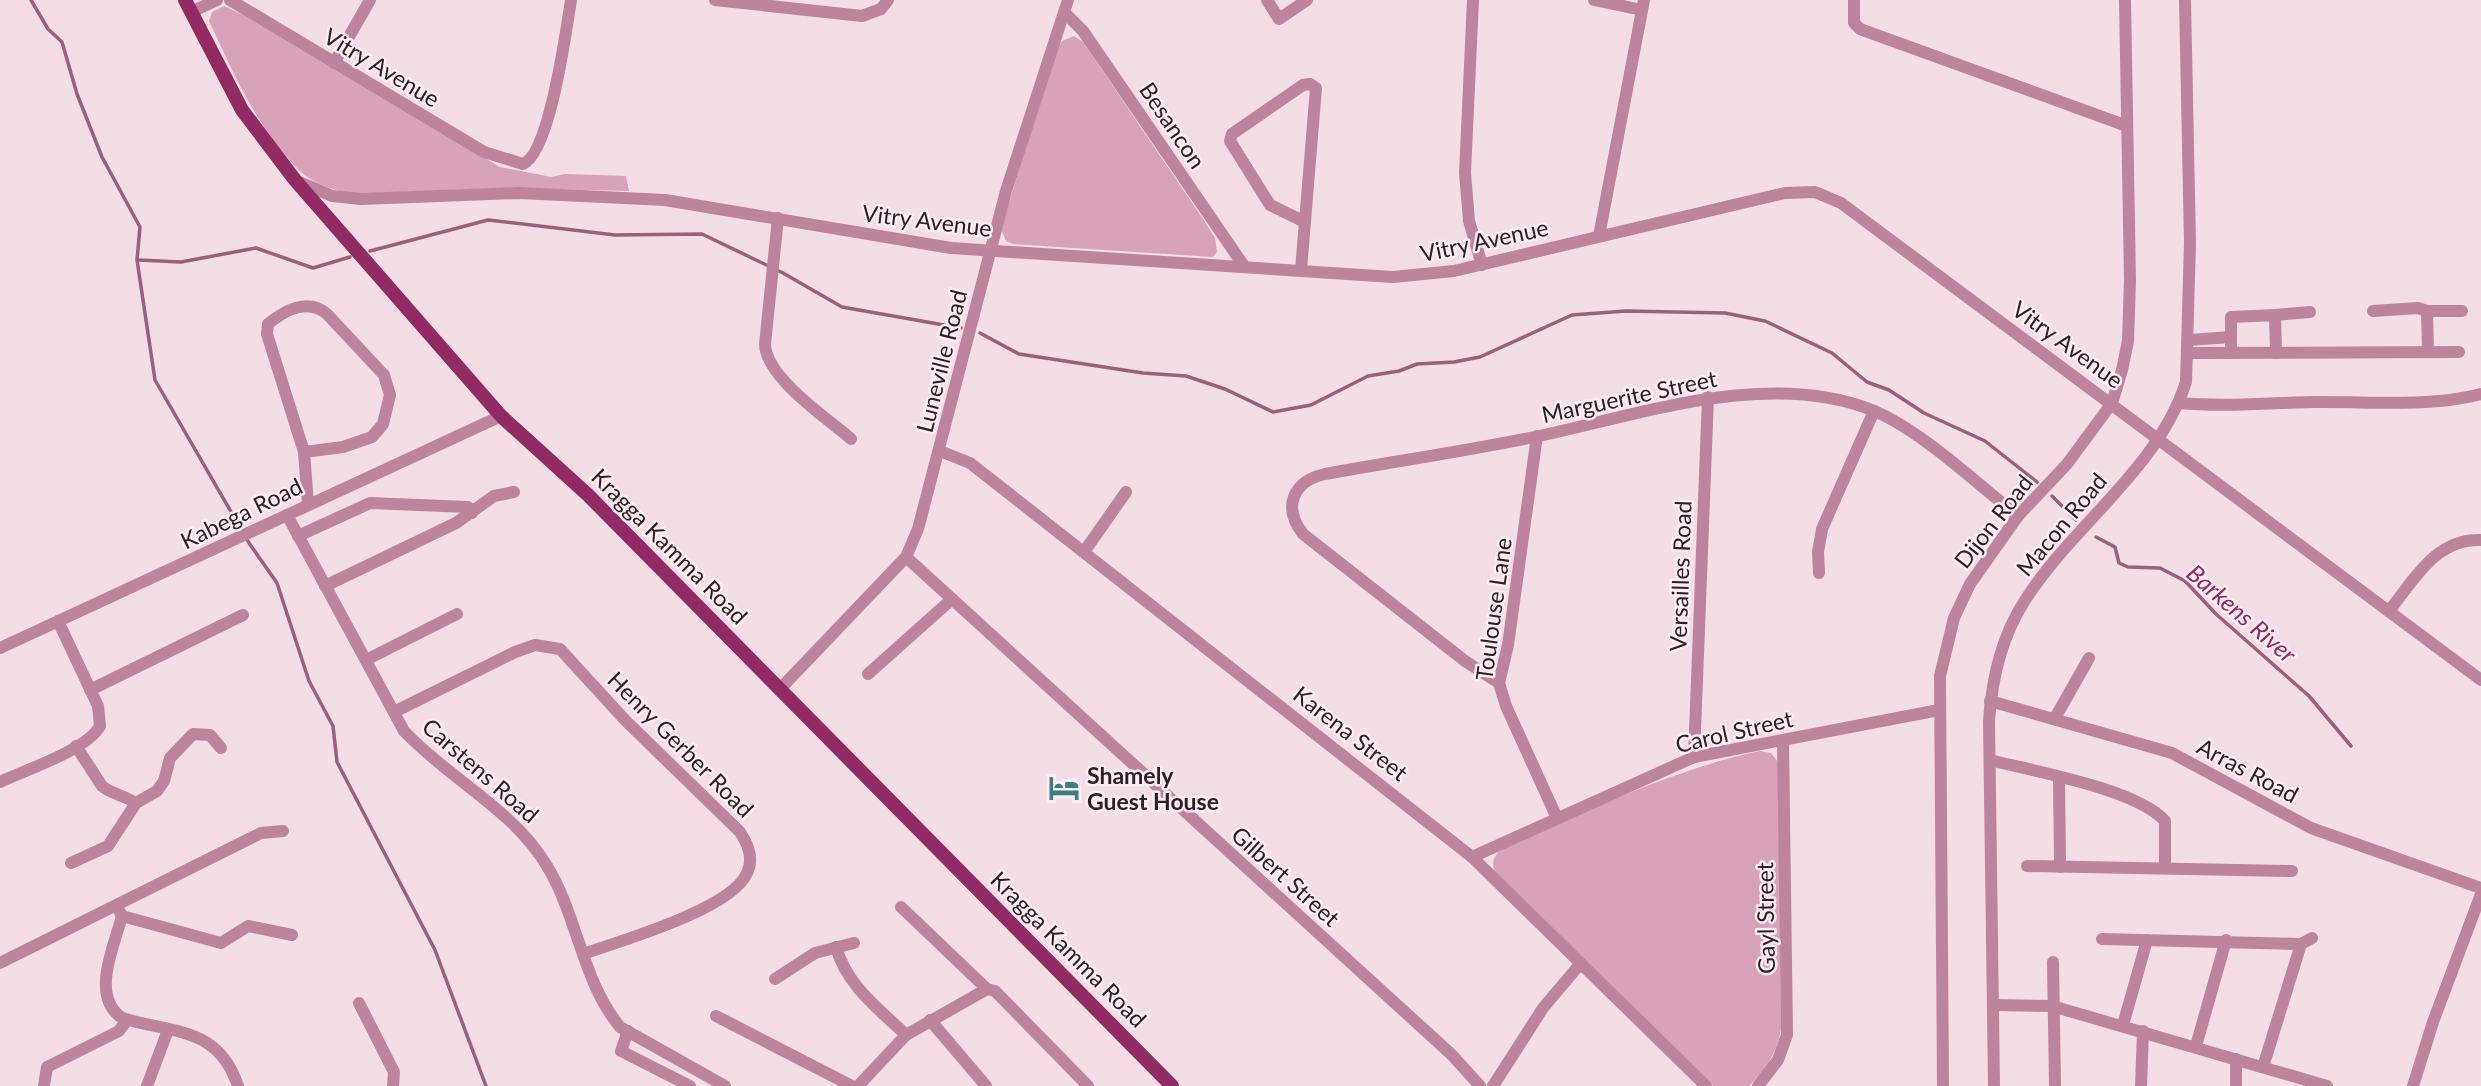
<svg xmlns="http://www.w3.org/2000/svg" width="2481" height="1086" font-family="Lato,sans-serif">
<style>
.green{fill:#d8a2ba}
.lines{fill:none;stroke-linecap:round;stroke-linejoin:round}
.stream{stroke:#9c5f7c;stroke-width:3.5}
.minor{stroke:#be849e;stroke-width:12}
.major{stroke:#922b64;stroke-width:14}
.labels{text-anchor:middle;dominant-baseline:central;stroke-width:5;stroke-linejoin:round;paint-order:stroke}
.street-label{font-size:23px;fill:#292124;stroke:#fdecf3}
.poi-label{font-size:23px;font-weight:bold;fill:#292124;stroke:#fdecf3;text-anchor:start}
.water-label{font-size:24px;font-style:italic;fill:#8d2960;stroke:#fdecf3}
</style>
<rect width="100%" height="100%" fill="#f3dee6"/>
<g class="green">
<path d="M224,6l24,11 252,150 51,10 14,-3 61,2 3,15 -129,-3 -147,6c-18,-3 -40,-10 -54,-24 -41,-40 -66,-98 -90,-149l3,-9z"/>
<polygon points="1074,36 1083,42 1205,222 1215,238 1217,252 1213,257 1013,244 1006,241 1001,229 1057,47 1062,41"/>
<path d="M1760,751l11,2 7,9 3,267c-4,25 -15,39 -32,57h-36l-216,-210c-7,-11 -4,-21 6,-28 85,-37 167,-78 257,-97z"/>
</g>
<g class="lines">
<g class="stream">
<polyline points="31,0 48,29 62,42 77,94 102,157 140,227 137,260 155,380 249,543 277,583 309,681 333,726 337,762 435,950 486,1086"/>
<polyline points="370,251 488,220 615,235 702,234 783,273 842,307 961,328"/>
<polyline points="138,260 181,262 256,248 313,268 350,257"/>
<polyline points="980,333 1019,354 1143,373 1186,376 1225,389 1273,412 1311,405 1368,376 1399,371 1417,364 1454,362 1480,357 1572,315 1626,311 1725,313 1765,321 1832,353 1867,382 1889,390 1924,413 1985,441 2037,482"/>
<polyline points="2052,496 2076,520"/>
<polyline points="2096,537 2115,547 2119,563 2128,567 2160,568 2185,581 2216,614 2309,696 2351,746"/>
</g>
<g class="minor">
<path d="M230,0l254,152 39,12c27,-11 43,-133 48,-164"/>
<polyline points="715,0 862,16 881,9 888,0"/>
<polyline points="1267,0 1279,19 1307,0"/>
<polyline points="1473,0 1465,173 1469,221 1482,265"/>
<polyline points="1594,0 1642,10"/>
<polyline points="1854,0 1854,23 1860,29 2127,126"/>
<polyline points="191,12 217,0"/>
<polyline points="1064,12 1083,31 1244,266"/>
<polyline points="334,63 370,0"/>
<polyline points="297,181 332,196 361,199 519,193 665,200 951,248 1393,277 1454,271 1785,193 1815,192 1841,203 2481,680"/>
<path d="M778,218l-13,126c1,34 61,73 86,95"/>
<polyline points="1599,236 1644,0"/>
<polyline points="1301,270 1316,88 1310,84 1303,85 1232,134 1230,141 1270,205 1305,222"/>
<polyline points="2373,311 2418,308 2427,311 2428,352"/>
<polyline points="2427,311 2462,311"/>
<polyline points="2275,315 2310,312"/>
<polyline points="2189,340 2231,337"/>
<polyline points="2188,353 2459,352"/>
<polyline points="2231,353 2231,317 2275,315 2276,353"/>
<path d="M2179,403c45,4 90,0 135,-1 56,-1 112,6 167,-8"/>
<polyline points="1537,436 1508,645 1499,683 1506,706 1557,818"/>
<polyline points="940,451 970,463 1472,857 1706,1086"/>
<path d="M304,452l39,-5 29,-10 11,-13 7,-29 -6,-20 -57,-61c-19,-16 -42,-4 -59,10l-1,10 37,118 4,52"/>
<path d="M287,515l117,216c45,48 109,78 143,135 31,51 35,115 73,161l105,59"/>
<polyline points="298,536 370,503 468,507 472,513"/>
<polyline points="1084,552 1126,492"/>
<polyline points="906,557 1452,1055 1480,1086"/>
<polyline points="1819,573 1818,552 1822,529 1874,411"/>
<polyline points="325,586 456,523 494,496 514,492"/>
<path d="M2389,611c25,-31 47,-73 92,-71"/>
<polyline points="0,648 501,416"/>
<polyline points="366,660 457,614"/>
<polyline points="868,674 952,599"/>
<path d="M1499,683l-34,-22 -162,-127c-21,-27 -10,-53 22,-60 71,-13 143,-23 214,-38 102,-22 231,-67 333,-26 49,20 104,73 146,106"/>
<polyline points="780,689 906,557 918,529 1006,191 1068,0"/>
<polyline points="90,690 243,615"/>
<polyline points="1990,701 2172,753 2311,828 2481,888"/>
<path d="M394,712l121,-60 20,-7 25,4 65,71 115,112c8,12 14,27 7,41 -15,36 -127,68 -164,81"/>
<polyline points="2055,718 2089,658"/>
<path d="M76,746l26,40c8,7 23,10 34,17"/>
<polyline points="1694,757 1708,397"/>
<path d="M1990,760c43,11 147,29 175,61v47"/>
<polyline points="2059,778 2060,867"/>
<path d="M0,782c25,-12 87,-32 100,-56l-2,-20 -40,-85"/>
<polyline points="1472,857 1694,757 1939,710"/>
<polyline points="71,863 108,846 136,803 157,791 164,781 170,758 193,734 210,735 221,748"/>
<polyline points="2027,866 2292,871"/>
<polyline points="901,907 987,989 995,991 1088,1086"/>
<polyline points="120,912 122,916 221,943 248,926 292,935"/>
<path d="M122,916c-8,31 -32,80 0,102 52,16 96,8 116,68"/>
<polyline points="2102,939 2301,944 2312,938"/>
<path d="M836,947c11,39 42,61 70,88"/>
<polyline points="2053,962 2055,1086"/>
<polyline points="0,963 261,833 283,831"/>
<polyline points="775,979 815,953 854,943"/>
<polyline points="359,1003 394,1072 393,1086"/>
<polyline points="1993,1005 2052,1006 2327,1086"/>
<polyline points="716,1016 852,1086"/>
<polyline points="930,1020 986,1086"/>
<polyline points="2123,1025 2147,940"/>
<polyline points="628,1031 621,1051 690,1086"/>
<polyline points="2196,1046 2226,940"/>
<polyline points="2236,1059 2236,1086"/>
<polyline points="2263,1067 2301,944"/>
<polyline points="44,1086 47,1067 119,1031 127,1020"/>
<polyline points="147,1086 168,1030"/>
<polyline points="858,1086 906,1035 987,989"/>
<polyline points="1493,1086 1543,1008 1581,963"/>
<polyline points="1758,1086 1778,1060 1787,1035 1783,740"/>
<polyline points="1943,1086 1940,676 1954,618 1970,584 2018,516 2067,464 2112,403 2122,370 2128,341 2130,280 2125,0"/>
<path d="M1994,1086l-5,-366c3,-41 13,-84 35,-118 48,-77 133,-131 162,-220l4,-139 -5,-243"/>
<polyline points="2141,1086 2143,1031"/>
<polyline points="2413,1086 2433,1022 2481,894"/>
</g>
<polyline class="major" points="185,0 242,110 295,180 501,416 588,495 1172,1086"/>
</g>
<defs>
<g id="hotel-bare" transform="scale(2.415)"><path d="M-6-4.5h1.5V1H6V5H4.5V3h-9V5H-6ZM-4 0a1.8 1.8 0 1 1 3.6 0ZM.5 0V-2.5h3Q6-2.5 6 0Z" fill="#367f83" stroke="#fdecf3" stroke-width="2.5" paint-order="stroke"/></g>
</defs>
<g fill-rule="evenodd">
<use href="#hotel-bare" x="1064" y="788"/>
</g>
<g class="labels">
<g class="street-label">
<text transform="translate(382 67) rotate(31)">Vitry Avenue</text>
<text transform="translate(1173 125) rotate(56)">Besancon</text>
<text transform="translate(927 220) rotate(7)">Vitry Avenue</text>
<text transform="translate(1484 240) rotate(-12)">Vitry Avenue</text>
<text transform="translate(2068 344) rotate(36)">Vitry Avenue</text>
<text transform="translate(941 361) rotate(-76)">Luneville Road</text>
<text transform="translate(1629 396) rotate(-12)">Marguerite Street</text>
<text transform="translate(241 513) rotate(-26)">Kabega Road</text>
<text transform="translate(1993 521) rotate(-52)">Dijon Road</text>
<text transform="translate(2061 524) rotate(-50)">Macon Road</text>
<text transform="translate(670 546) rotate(45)">Kragga Kamma Road</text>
<text transform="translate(1680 576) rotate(-88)">Versailles Road</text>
<text transform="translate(1493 609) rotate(-82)">Toulouse Lane</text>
<text transform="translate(1734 731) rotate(-13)">Carol Street</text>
<text transform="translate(1351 733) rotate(38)">Karena Street</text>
<text transform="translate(681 744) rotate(45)">Henry Gerber Road</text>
<text transform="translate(481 770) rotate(41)">Carstens Road</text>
<text transform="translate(2248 770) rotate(28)">Arras Road</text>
<text transform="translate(1286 876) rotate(42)">Gilbert Street</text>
<text transform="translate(1765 918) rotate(-91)">Gayl Street</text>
<text transform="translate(1069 949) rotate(45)">Kragga Kamma Road</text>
</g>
<g class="poi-label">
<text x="1087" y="775">Shamely<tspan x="1087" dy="26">Guest House</tspan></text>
</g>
<g class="water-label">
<text transform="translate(2242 613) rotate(41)">Barkens River</text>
</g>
</g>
</svg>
